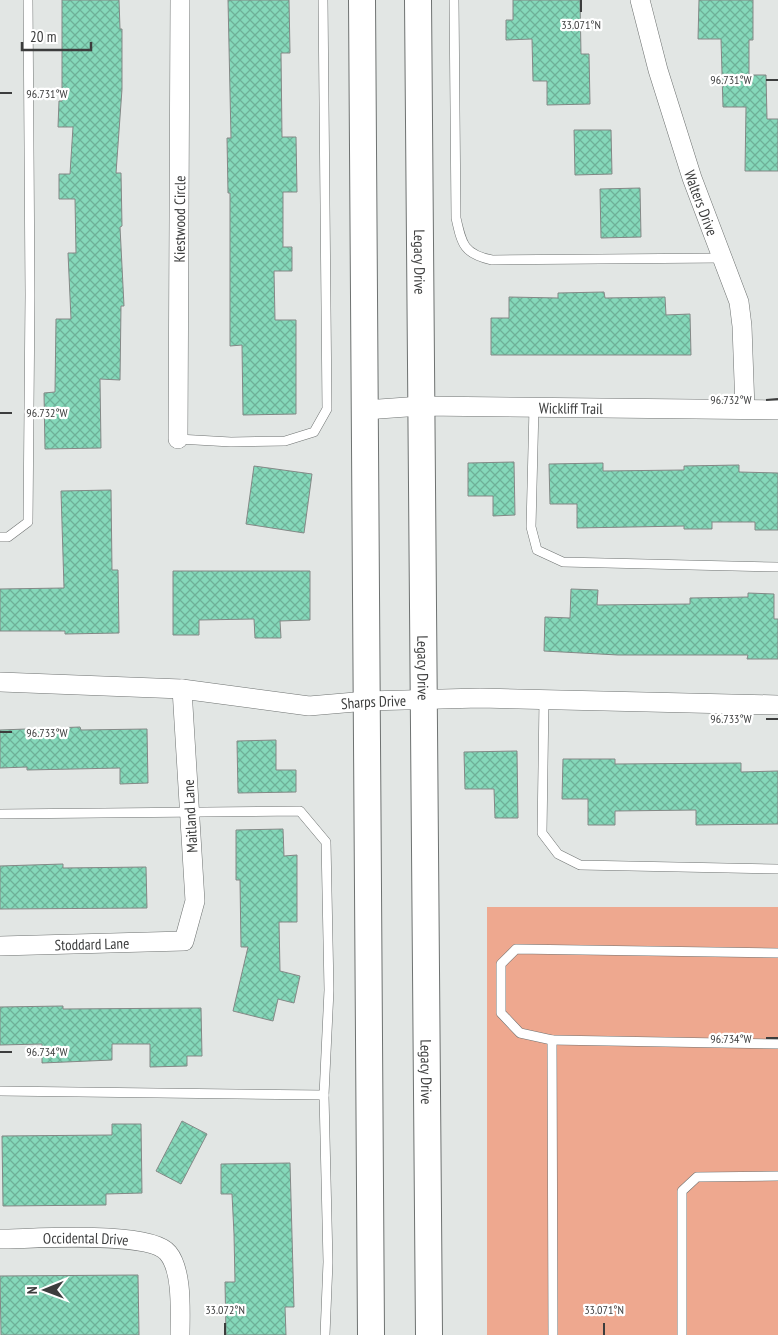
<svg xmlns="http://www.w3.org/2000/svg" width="778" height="1335" font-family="'PT Sans Narrow',sans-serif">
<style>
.pitch{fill:#eea88f}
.building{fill:url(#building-cross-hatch);stroke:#848886}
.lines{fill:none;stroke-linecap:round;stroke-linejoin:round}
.lane-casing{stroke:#6e7271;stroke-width:10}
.street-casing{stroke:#6e7271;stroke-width:20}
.secondary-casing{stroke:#6e7271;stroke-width:28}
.lane{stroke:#fff;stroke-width:9}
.street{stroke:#fff;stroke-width:19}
.secondary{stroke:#fff;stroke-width:26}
.ticks{fill:none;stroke:#3c3d3d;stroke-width:2}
.labels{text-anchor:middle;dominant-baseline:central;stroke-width:4.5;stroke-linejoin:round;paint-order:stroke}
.street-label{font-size:15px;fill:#3c3d3d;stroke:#fff}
.ticks-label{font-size:12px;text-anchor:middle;fill:#3c3d3d;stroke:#fff;stroke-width:4.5;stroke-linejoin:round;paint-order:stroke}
</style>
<defs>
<pattern id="building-cross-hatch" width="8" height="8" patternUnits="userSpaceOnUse" patternTransform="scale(1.25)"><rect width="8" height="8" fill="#85d8ba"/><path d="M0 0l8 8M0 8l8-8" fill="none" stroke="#6eb098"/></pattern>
</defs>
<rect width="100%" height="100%" fill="#e2e6e4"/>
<rect class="pitch" x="487" y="907" width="291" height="428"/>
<g class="building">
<polygon points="62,0 119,0 120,29 122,29 122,89 116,173 121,173 122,226 120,227 124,306 121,306 120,380 100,379 101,448 45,449 44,393 55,392 56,319 71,319 68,253 76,253 75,199 59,199 59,174 70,174 73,127 58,127 59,101 62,101"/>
<polygon points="228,0 289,0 290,53 281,53 282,137 296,137 297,192 283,192 283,247 292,247 292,271 274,271 275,320 296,320 296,414 243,415 242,345 230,346 230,193 228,193 227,138 231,138"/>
<polygon points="513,0 580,0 581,54 589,54 590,104 547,105 547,81 533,81 532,39 506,40 506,20 513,20"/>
<polygon points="699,0 753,0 753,40 749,40 749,75 766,75 767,119 778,119 778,171 745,171 746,107 723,107 721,39 698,39"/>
<polygon points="574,130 611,130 612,174 575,175"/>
<polygon points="640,188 641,237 601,238 600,189"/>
<polygon points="604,292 605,298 665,297 666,315 690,314 691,355 491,355 491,318 509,318 509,297 558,298 558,293"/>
<polygon points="514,462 515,515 493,516 493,496 468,496 468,463"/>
<polygon points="603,463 603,471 684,470 684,466 739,465 739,472 778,473 778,530 755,530 755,522 712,522 712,529 684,529 684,526 577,528 577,504 550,504 549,464"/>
<polygon points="254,466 312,474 304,533 246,524"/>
<polygon points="111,490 112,570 118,570 119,633 65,634 65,631 0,631 0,589 64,588 61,491"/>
<polygon points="173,571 310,571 310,620 280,621 281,638 255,638 254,619 199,620 199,635 173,635"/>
<polygon points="571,589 598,590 597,605 690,604 690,598 748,597 748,593 774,594 774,619 778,619 778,659 747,659 748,655 618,655 544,651 545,617 570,618"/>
<polygon points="80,727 81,730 147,729 148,783 120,784 120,768 27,770 27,767 0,768 0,730"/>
<polygon points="276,740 276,770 296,770 296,792 238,793 237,741"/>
<polygon points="517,751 518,818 495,818 494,789 465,789 464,752"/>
<polygon points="563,759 615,759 615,764 741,763 741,772 778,771 778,824 696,825 696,810 615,811 615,825 588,825 588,799 562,799"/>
<polygon points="283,829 284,856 297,855 297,922 279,922 280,971 300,976 294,1003 278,999 273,1021 233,1011 248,947 241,947 240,880 236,880 236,830"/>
<polygon points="63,864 63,868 146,867 147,908 0,909 0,866"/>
<polygon points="63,1006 63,1009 201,1008 202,1056 187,1056 187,1066 150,1067 150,1044 112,1044 112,1060 42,1063 42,1044 0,1045 0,1007"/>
<polygon points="182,1121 207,1134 181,1184 156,1171"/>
<polygon points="112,1124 141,1124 142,1193 106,1194 106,1205 3,1206 2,1136 112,1135"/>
<polygon points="290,1163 294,1307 285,1307 286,1335 226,1335 225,1282 235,1282 234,1234 232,1194 221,1194 221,1164"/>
<polygon points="138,1275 139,1335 1,1335 0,1276"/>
</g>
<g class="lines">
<g class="lane-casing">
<g id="lane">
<path d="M454,0l2,218c6,27 8,36 36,42l231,-2"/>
<polyline points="534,407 531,527 537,550 563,562 778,567"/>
<polyline points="178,439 231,442 285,441 314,432 327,409 323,0"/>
<polyline points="0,537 8,537 28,522 30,295 28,0"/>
<polyline points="544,700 542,833 558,854 580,865 778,869"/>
<polyline points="0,814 300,811 326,842 329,990 324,1095 0,1091"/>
<polyline points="552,1040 778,1044"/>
<polyline points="324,1095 328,1262 325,1335"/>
<polyline points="553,1335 552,1040 520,1033 501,1013 501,964 516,949 778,953"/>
<polyline points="682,1335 682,1191 697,1177 778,1176"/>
</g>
</g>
<g class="street-casing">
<g id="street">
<path id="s1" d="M640,0l18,70 34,108 47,124 3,24 3,83"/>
<path id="s2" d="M365,410l56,-4 357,4"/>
<path id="s3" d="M178,439l2,-439"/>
<path id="s4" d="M0,682l182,7 127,17 58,-5 113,-3 298,7"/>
<path id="s5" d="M0,946l184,-5 11,-40 -13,-212"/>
<path id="s6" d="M0,1239c32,0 150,-9 168,14 15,18 12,60 12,82"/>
</g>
</g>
<g class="secondary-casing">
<g id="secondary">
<polyline points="362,0 371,1335"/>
<path id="s7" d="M418,0l11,1335"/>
</g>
</g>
<use href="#lane" class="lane"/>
<use href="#street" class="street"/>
<use href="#secondary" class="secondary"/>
</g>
<path class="ticks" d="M581,0v12M766,80h12M0,93h12M766,400l12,-1M0,413h12M766,719h12M0,732h12M766,1038h12M0,1052h12M225,1323v12M604,1323v12"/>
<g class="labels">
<g class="street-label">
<text stroke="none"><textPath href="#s1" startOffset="212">Walters Drive</textPath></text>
<text stroke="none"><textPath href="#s3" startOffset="220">Kiestwood Circle</textPath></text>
<text stroke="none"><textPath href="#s7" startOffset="262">Legacy Drive</textPath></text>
<text stroke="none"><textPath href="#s2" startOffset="206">Wickliff Trail</textPath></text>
<text stroke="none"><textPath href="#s7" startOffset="668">Legacy Drive</textPath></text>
<text stroke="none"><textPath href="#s4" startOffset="375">Sharps Drive</textPath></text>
<text transform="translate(190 816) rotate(-93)">Maitland Lane</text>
<text stroke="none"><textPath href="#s5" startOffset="92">Stoddard Lane</textPath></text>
<text stroke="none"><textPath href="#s7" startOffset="1072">Legacy Drive</textPath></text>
<text stroke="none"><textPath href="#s6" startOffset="86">Occidental Drive</textPath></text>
</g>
</g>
<g class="ticks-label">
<text x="581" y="29">33.071°N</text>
<text x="731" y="84">96.731°W</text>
<text x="47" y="98">96.731°W</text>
<text x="731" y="404">96.732°W</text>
<text x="47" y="417">96.732°W</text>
<text x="731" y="723">96.733°W</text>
<text x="47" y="737">96.733°W</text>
<text x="731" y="1043">96.734°W</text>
<text x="47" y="1056">96.734°W</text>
<text x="225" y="1314">33.072°N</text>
<text x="604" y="1314">33.071°N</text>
</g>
<g transform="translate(45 1290) rotate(269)" stroke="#ffffff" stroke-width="4" paint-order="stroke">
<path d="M0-4L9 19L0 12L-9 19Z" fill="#3c3d3d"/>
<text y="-8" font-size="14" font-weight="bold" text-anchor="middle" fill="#3c3d3d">N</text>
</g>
<path d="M22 42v8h69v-8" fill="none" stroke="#3c3d3d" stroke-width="2.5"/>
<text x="30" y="42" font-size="15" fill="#3c3d3d" stroke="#ffffff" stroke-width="4" paint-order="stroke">20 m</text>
</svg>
